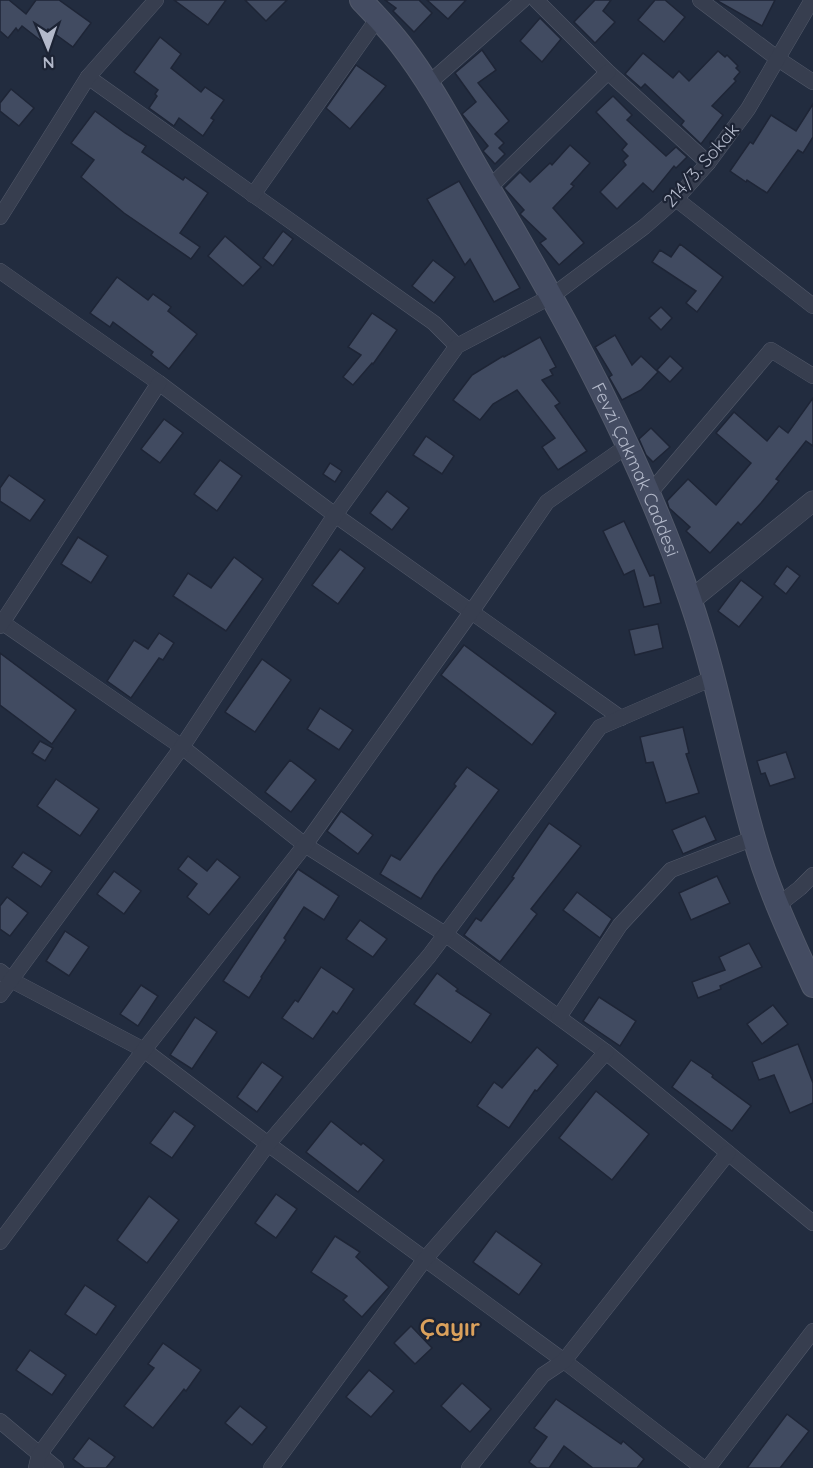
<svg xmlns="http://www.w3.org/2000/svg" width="813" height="1468" font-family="Quicksand,sans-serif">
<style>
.building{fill:#414b61;stroke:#1e2536;stroke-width:1.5}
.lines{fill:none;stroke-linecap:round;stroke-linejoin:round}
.minor-casing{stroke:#52596a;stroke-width:16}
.tertiary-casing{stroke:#52596a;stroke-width:21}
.secondary-casing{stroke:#52596a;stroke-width:24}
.minor{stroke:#373e4f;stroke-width:15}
.tertiary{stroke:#373e4f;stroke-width:20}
.secondary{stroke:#444c62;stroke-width:22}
.labels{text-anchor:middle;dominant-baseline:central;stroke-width:4.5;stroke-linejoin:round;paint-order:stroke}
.street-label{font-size:18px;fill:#b3b9ca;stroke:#1c2334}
.district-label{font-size:24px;font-weight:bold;fill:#dba15c;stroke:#1c2334}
</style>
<rect width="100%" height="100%" fill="#222c3f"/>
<g class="building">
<polygon points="0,0 9,0 26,14 36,0 59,0 91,23 73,47 48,29 40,40 22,26 18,31 16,28 8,38 0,31"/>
<polygon points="174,0 226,0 208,25"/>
<polygon points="245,0 287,0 266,21"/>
<polygon points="385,0 419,0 432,13 414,32 393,11 396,8"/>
<polygon points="427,0 466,0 448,19"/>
<polygon points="595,0 611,0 603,11 615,22 595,43 574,22"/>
<polygon points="655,0 665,0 685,17 664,42 638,20"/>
<polygon points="716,0 775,0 762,26"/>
<polygon points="540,18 561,39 542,62 520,41"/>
<polygon points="160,37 181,54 171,68 201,92 205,87 224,100 211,118 214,120 203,136 179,118 174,126 149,108 157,96 155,94 158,90 134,72"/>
<polygon points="482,50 496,70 478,83 509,121 495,134 504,143 499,148 505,154 495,164 483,151 488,146 462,114 476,102 455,73"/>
<polygon points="718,51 725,57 727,55 738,66 736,68 740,72 734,79 736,81 712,106 723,115 701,144 681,125 684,121 645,84 641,88 625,74 643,53 673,78 679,71 689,81"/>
<polygon points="356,65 386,86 350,129 326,108"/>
<polygon points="11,89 34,108 19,126 0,111 0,103"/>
<polygon points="613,96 632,115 627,120 666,156 676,147 687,157 676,168 674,166 653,192 643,183 617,209 600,192 626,165 623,161 628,156 622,150 627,144 596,112"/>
<polygon points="813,104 813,137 803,153 798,150 767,193 747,180 746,182 730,171 750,142 753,144 771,115 796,131"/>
<polygon points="95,111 125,133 146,146 142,152 183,180 185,177 208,193 180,233 200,247 191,259 124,213 81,177 94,160 71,143"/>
<polygon points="570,145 590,163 571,184 574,186 553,208 584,243 559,265 540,243 546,239 520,214 524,210 504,188 520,172 530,182 550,163 552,165"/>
<polygon points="459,181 520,288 494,302 470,259 465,265 427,199"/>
<polygon points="283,231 293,239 273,266 263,258"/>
<polygon points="225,236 261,267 243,286 208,256"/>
<polygon points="680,244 723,277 697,312 686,303 696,291 652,262 660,250 671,257"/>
<polygon points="433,260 455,277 434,303 412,286"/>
<polygon points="117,277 148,300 153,294 171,307 168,311 197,334 169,369 151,355 153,352 113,322 110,327 90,313"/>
<polygon points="661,307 672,318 661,330 649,318"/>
<polygon points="372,313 397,330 373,364 372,363 353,385 343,377 361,355 348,347"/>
<polygon points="615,335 632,365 641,356 658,372 641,390 622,400 609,377 612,375 595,347"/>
<polygon points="540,337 556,367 550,370 553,375 542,380 560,403 555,406 587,451 558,470 542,447 555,438 517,390 493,404 480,420 453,400 472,375 503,356 504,357"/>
<polygon points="670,356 683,368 670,382 657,370"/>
<polygon points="813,398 813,446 806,441 776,479 779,481 761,503 741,525 738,522 710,553 686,531 690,527 669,508 667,501 688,479 716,505 751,463 716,433 734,412 767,441 779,426 788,433"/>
<polygon points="164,419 183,433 160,463 141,449"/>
<polygon points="651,428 670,447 653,462 646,455 639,439"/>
<polygon points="426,436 454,456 442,474 413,455"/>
<polygon points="220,460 242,476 217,511 194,494"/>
<polygon points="330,463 342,471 335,482 323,474"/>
<polygon points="9,475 45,500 30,521 0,501 0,488"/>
<polygon points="387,491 409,508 392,530 370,513"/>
<polygon points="624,521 650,576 654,575 661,603 644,607 634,570 624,575 603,531"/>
<polygon points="78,537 108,556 91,583 61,564"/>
<polygon points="340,549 365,568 338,604 312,585"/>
<polygon points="234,557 263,579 226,631 173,596 188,573 211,588"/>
<polygon points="787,566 800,576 786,594 774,584"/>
<polygon points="741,580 763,597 739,627 718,611"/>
<polygon points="658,624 663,648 635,655 629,630"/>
<polygon points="159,633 174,643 163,660 159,658 131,698 107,681 134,640 148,649"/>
<polygon points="464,645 556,713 532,745 441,675"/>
<polygon points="0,653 76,710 52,744 0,705"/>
<polygon points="262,659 291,680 255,732 225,712"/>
<polygon points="320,708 353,730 339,750 307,729"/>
<polygon points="683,727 689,753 686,754 699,793 666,803 653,762 646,763 640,737"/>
<polygon points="40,741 53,748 45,761 32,753"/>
<polygon points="786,752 795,778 770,786 765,773 761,774 757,761"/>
<polygon points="290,760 316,780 291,812 265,792"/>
<polygon points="467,767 499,790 435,876 421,899 380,874 391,855 400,860 456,786 454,784"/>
<polygon points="56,779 99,809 80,836 37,806"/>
<polygon points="341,811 373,835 358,854 327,831"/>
<polygon points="705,816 716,840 683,854 672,830"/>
<polygon points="549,823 581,846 531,909 537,914 500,962 464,935 476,918 481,921 514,878 512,877"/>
<polygon points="23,852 52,871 41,887 12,867"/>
<polygon points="188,856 207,871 217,859 240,877 209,915 187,897 197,884 178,869"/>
<polygon points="298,869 339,896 324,920 304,907 284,938 286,940 261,977 262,978 249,998 223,981"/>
<polygon points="114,871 141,891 124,914 97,894"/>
<polygon points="717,876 730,903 691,920 679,893"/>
<polygon points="577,892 612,919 600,938 563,910"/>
<polygon points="7,897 28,913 10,936 0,929 0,906"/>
<polygon points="360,920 387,939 373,957 346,939"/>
<polygon points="65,931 89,947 69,976 46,961"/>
<polygon points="749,943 762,967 720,986 721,989 698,998 692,982 725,970 719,957"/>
<polygon points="321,967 354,989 337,1014 333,1011 313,1039 282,1018 295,1000 298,1002"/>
<polygon points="437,973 458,989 456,991 491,1014 471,1043 414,1004"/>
<polygon points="141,985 158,996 138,1026 120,1014"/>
<polygon points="599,997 636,1021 620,1046 583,1021"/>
<polygon points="773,1005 788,1024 762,1044 747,1024"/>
<polygon points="195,1017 217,1032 192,1069 170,1055"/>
<polygon points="798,1044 813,1083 813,1103 790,1113 774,1075 759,1080 752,1062"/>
<polygon points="537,1047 558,1065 537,1091 535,1090 509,1128 477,1106 494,1082 502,1088"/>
<polygon points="691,1060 713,1075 712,1077 751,1106 732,1131 672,1087"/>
<polygon points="262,1062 283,1077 257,1112 237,1097"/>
<polygon points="596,1091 649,1134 612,1180 559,1138"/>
<polygon points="174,1111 195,1126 172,1158 150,1143"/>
<polygon points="331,1121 361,1145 363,1143 384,1160 358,1192 306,1152"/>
<polygon points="276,1194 297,1209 276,1238 255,1223"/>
<polygon points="149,1196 179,1220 147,1263 117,1240"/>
<polygon points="496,1231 542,1264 519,1295 473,1262"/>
<polygon points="335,1236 360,1252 356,1257 389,1287 362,1317 343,1300 347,1296 311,1272"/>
<polygon points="85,1285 116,1306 96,1335 65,1314"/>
<polygon points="411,1326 432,1348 415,1364 394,1343"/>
<polygon points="163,1343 201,1370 186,1391 184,1389 153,1428 124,1406 154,1368 148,1364"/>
<polygon points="30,1350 66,1375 52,1395 16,1370"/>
<polygon points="369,1370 394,1391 371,1417 346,1397"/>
<polygon points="462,1383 491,1409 470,1432 441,1406"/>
<polygon points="556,1399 621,1444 623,1441 644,1459 637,1468 593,1468 564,1446 549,1468 537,1468 529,1462 547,1437 534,1428"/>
<polygon points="240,1406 267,1427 252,1445 225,1423"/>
<polygon points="787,1414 809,1431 780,1468 747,1468"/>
<polygon points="89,1438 115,1457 106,1468 85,1468 73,1459"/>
</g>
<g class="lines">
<g class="minor-casing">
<g id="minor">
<polyline points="536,0 608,72 708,163"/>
<polyline points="700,0 778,59 813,82"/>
<polyline points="88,77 434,323 457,346"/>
<polyline points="428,84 523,0"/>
<polyline points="489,188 608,72"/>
<polyline points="253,195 378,18"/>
<polyline points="676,199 813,306"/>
<polyline points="0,217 88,77 156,0"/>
<polyline points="0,271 159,383 335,515 621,718"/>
<polyline points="649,494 771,350 813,376"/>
<polyline points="0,621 182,747 305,845 445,934 606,1052 813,1223"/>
<polyline points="0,626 159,383"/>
<polyline points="777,906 800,888 813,875"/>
<polyline points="0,971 11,980 144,1050 268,1144 564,1361 703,1468"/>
<polyline points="0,995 182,747 335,515 457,346 552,296 644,227 676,199 708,163 748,109 812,0"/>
<polyline points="559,1017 620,925 671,870 754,838"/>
<polyline points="0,1242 144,1050 305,845 472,611 547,502 627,446"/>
<polyline points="0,1421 56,1468"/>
<polyline points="36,1468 39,1455 268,1144 429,956 600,727 713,678"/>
<polyline points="271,1468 425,1259 606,1052"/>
<polyline points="469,1468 543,1375 564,1361 728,1153"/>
<polyline points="708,1468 813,1331"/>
</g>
</g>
<g class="tertiary-casing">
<polyline id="tertiary" points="691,600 813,501"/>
</g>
<g class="secondary-casing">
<g id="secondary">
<path id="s1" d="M361,0c14,15 28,29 40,45 35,45 60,97 89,145 77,129 151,267 200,409 27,78 41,160 64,239 14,51 37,99 59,148"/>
</g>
</g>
<use href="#minor" class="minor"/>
<use href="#tertiary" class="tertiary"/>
<use href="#secondary" class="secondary"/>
</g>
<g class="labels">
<g class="street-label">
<text transform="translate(701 165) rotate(-49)">214/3. Sokak</text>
<text stroke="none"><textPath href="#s1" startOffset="546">Fevzi Çakmak Caddesi</textPath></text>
</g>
<g class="district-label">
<text x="450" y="1327">Çayır</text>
</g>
</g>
<g transform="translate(48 48) rotate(178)" stroke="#1c2334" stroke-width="4.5" paint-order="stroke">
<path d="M0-4.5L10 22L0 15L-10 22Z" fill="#b3b9ca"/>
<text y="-9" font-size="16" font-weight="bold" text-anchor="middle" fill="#b3b9ca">N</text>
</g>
</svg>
